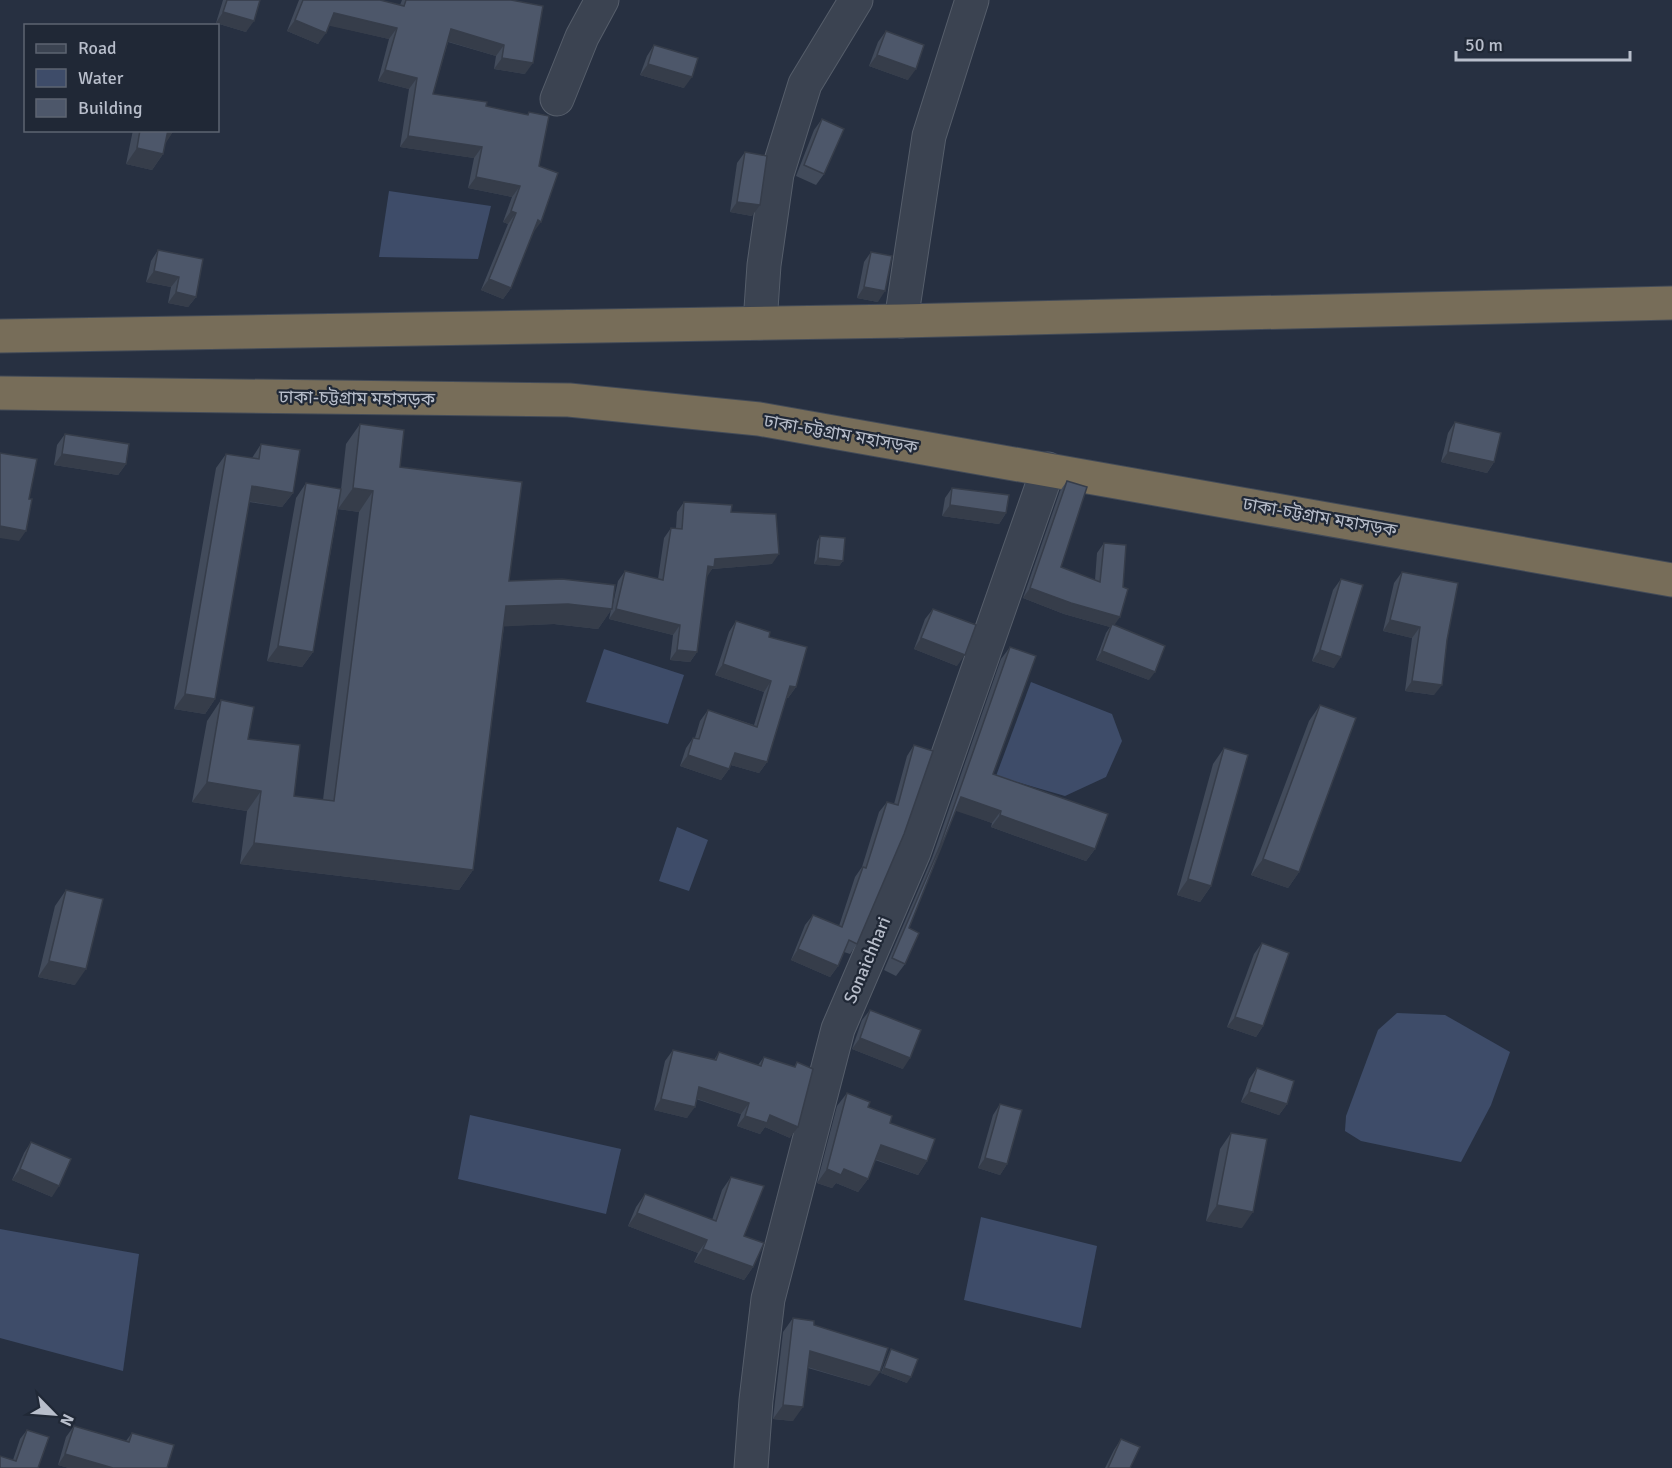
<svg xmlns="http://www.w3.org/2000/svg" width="1672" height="1468" font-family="Signika,'Noto Sans Bengali',sans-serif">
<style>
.water{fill:#3e4c69}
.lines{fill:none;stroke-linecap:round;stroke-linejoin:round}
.minor-casing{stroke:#565e6b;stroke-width:35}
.highway-casing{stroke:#434b58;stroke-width:35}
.minor{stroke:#3b4351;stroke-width:33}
.highway{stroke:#776d59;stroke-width:33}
.wall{fill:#424b5b}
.shaded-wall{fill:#363d4a}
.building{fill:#4d576a;stroke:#363d4a;stroke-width:1.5}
.labels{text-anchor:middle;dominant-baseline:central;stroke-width:4.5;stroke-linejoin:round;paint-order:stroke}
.street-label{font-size:18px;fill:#b8becb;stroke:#202836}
</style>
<rect width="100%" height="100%" fill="#273041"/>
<g class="water">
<polygon points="389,191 491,206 478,259 379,257"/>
<polygon points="604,649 684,675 668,724 586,702"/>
<polygon points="1031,682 1112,714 1122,741 1106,777 1065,796 996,776"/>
<polygon points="677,827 708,840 689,891 659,881"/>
<polygon points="1397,1013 1445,1015 1510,1052 1491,1105 1461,1162 1361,1141 1345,1131 1346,1116 1378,1030"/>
<polygon points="470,1115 621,1149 606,1214 458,1179"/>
<polygon points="981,1217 1097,1246 1081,1328 964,1300"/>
<polygon points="0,1229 139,1254 123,1371 0,1338"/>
</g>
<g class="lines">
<g class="minor-casing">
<g id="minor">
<polyline points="557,99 582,37 602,0"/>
<polyline points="901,321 929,136 972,0"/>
<polyline points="760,323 764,265 777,174 805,84 856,0"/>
<polyline points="751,1468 756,1400 768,1299 838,1029 914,852 1048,469"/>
</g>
</g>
<g class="highway-casing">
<g id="highway">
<polyline points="0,336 901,321 1672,303"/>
<polyline points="0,393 569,400 759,419 1672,580"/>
</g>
</g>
<use href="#minor" class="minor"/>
<use href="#highway" class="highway"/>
</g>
<g class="wall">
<polygon points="223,0 260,0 246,32 216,23"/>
<polygon points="299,0 380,0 400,5 402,0 511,0 525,74 494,69 496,56 448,42 433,94 527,115 529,112 539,166 533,233 511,288 503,299 481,290 508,224 503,222 512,197 468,188 474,158 400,147 409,89 378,81 389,39 329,25 318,44 287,31"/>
<polygon points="886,31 908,80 869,66 878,42"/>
<polygon points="654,45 684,88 640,75 647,56"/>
<polygon points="822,119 824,174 816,185 796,176 814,130"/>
<polygon points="133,130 174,130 165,143 163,154 152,170 126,164"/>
<polygon points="745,152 752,216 730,212 737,163"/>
<polygon points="158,250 196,297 188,307 168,303 171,287 146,282 151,261"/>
<polygon points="871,252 878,302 857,298 864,262"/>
<polygon points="1455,422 1494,462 1487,473 1441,462 1448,433"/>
<polygon points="360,424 400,467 509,581 613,604 618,581 625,571 658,579 664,538 671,528 676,528 677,512 684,502 731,512 772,564 712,569 706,577 697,652 690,662 670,660 673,635 609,619 611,610 598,629 554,624 504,626 473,870 459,890 240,864 247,811 192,802 207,721 221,700 248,739 294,796 323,800 359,512 338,509 340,499 313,652 302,667 267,661 296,498 306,483 341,489 346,444"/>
<polygon points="65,434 126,464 118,475 54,465 57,445"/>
<polygon points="261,444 293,493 282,507 249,502 215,699 205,714 174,709 216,468 226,454 252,458"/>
<polygon points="1067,481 1061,567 1095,580 1097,553 1104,543 1114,625 1149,680 1096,660 1106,633 1110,627 1064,614 1023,598 1060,491"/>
<polygon points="952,488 1006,513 999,524 942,516 945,498"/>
<polygon points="820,536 843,561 839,566 814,564 817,541"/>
<polygon points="1402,572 1458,583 1434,695 1405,691 1412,638 1383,631 1394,583"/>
<polygon points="1341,579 1334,668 1312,661 1333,590"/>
<polygon points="933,609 957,666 914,649 925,619"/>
<polygon points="736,621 769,637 796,687 788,698 786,698 767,762 759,773 731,765 729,769 721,780 680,766 686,748 693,738 695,738 700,721 708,710 754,725 764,692 715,675 729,632"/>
<polygon points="1010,647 993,774 1095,849 1086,861 991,827 992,823 956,810 909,928 905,964 896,976 884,970 932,858 1001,659"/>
<polygon points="1320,705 1299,872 1288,888 1251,875 1309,721"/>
<polygon points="914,745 933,751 857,944 850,954 844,952 838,966 830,977 791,960 805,925 813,915 839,926 855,877 862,867 879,812 887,802 894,804 907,756"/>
<polygon points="1224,748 1211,886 1200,902 1177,895 1213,764"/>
<polygon points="66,890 75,985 38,977 55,906"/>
<polygon points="1262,943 1263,1026 1256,1037 1227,1027 1254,954"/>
<polygon points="870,1010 903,1069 852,1049 862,1020"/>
<polygon points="673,1050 714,1060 719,1052 758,1065 764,1057 794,1067 797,1062 790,1138 765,1127 760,1134 737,1126 741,1114 696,1099 687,1118 654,1110 665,1061"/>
<polygon points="1257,1068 1287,1104 1279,1115 1241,1102 1249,1079"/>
<polygon points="847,1093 868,1107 890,1123 927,1161 918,1175 875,1160 868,1179 858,1192 836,1183 832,1188 817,1183 837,1106"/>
<polygon points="1000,1104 1007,1164 1000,1175 978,1168 993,1115"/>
<polygon points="1231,1133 1242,1228 1206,1221 1220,1149"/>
<polygon points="31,1142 52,1197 12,1180 24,1153"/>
<polygon points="731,1177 744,1236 753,1267 744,1280 694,1262 698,1253 628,1226 636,1207 645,1194 712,1220 722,1190"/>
<polygon points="793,1318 814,1325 870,1386 808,1368 793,1421 773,1419 783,1332"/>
<polygon points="891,1349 907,1383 881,1373 888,1355"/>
<polygon points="74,1426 126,1441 132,1433 167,1468 69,1468 58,1465 66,1437"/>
<polygon points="27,1430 38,1468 13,1460 20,1439"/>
<polygon points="1121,1439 1130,1468 1105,1468 1114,1450"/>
</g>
<g class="shaded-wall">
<polygon points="223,12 254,21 246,32 216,23"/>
<polygon points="334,13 397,28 389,39 326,25"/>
<polygon points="295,20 326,33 318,44 287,31"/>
<polygon points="451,29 504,45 496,56 443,40"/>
<polygon points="877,55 916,69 908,80 869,66"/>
<polygon points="502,58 533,63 525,74 494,69"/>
<polygon points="648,64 692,77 684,88 640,75"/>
<polygon points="385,70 417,78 409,89 378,81"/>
<polygon points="167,130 174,130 164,146"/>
<polygon points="408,136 482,147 474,158 400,147"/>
<polygon points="137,148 163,154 152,170 126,164"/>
<polygon points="476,177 520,186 512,197 468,188"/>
<polygon points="737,202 760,205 752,216 730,212"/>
<polygon points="511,211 516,213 508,224 503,222"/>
<polygon points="538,220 541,222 533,233"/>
<polygon points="154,271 179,277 171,287 146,282"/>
<polygon points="489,279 511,288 503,299 481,290"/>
<polygon points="864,287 885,291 878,302 857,298"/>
<polygon points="176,292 196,297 188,307 168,303"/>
<polygon points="1448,452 1494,462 1487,473 1441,462"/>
<polygon points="62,454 126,464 118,475 54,465"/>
<polygon points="252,486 293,493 282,507 242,500"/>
<polygon points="353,488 373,491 359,512 338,509"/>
<polygon points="950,505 1006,513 999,524 942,516"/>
<polygon points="0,526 26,531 19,541 0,538"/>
<polygon points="779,554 772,564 712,569 707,577 701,576 708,566 715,559"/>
<polygon points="818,558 843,561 839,566 814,564"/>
<polygon points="1030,588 1120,617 1113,627 1112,624 1110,627 1064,614 1023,598"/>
<polygon points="568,604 612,609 598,629 554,624 492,627 506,606"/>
<polygon points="616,609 680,625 673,635 609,619"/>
<polygon points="1390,620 1420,627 1412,638 1383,631"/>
<polygon points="921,638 965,655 957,666 914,649"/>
<polygon points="278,646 313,652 302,667 267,661"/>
<polygon points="677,650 697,652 690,662 670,660"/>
<polygon points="1320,650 1341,657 1334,668 1312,661"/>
<polygon points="1102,651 1155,672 1149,680 1096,660"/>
<polygon points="723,664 771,681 764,692 715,675"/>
<polygon points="1412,681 1442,685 1434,695 1405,691"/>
<polygon points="790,686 796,687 788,698 782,697"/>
<polygon points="185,694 215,699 205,714 174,709"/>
<polygon points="735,753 767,762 759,773 727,764"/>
<polygon points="688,755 729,769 721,780 680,766"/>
<polygon points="207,782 261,791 247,811 192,802"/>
<polygon points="961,797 1001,811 992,823 953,810"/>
<polygon points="1000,815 1095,849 1086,861 991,827"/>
<polygon points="254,843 473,870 459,890 240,864"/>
<polygon points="1263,859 1299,872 1288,888 1251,875"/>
<polygon points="1188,879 1211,886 1200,902 1177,895"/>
<polygon points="798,949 838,966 830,977 791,960"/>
<polygon points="49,961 86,969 75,985 38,977"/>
<polygon points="1235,1017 1263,1026 1256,1037 1227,1027"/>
<polygon points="860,1038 910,1058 903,1069 852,1049"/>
<polygon points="699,1087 749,1103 741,1114 692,1097"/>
<polygon points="1249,1092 1287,1104 1279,1115 1241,1102"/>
<polygon points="661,1099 695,1107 687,1118 654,1110"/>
<polygon points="770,1115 798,1127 790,1138 765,1127 760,1134 737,1126 745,1116"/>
<polygon points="881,1145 927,1161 918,1175 872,1158"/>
<polygon points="985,1158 1007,1164 1000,1175 978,1168"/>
<polygon points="20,1169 59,1186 52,1197 12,1180"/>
<polygon points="827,1169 844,1169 868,1179 858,1192 836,1183 832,1188 817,1183"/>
<polygon points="1217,1205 1253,1212 1242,1228 1206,1221"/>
<polygon points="637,1213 707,1240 698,1253 628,1226"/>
<polygon points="703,1249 753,1267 744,1280 694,1262"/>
<polygon points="810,1351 880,1372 870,1386 801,1365"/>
<polygon points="884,1368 911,1377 907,1383 881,1373"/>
<polygon points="783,1405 803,1407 793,1421 773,1419"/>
<polygon points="65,1454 113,1468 69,1468 58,1465"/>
</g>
<g class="building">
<polygon points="227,0 260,0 254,21 223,12"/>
<polygon points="303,0 380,0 404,6 406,0 511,0 543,6 533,63 502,58 504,45 451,29 433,94 487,102 486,106 528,115 529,112 549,116 539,166 558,173 541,222 538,220 511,288 489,279 516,213 511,211 520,186 476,177 482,147 408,136 417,78 385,70 397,28 334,13 326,33 295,20"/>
<polygon points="886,31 924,45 916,69 877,55"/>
<polygon points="654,45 698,58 692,77 648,64"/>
<polygon points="822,119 844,129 824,174 804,165"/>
<polygon points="140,130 168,130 163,154 137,148"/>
<polygon points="745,152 767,156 760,205 737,202"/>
<polygon points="158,250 203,259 196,297 176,292 179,277 154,271"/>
<polygon points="871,252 892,256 885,291 864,287"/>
<polygon points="1455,422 1501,433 1494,462 1448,452"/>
<polygon points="360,424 404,430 400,467 522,482 509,581 562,579 615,585 612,609 568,604 506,606 473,870 254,843 261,791 207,782 221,700 254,707 248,739 300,745 294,796 334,801 373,491 353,488"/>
<polygon points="65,434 129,444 126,464 62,454"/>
<polygon points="261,444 300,450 293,493 252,486 215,699 185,694 226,454 259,459"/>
<polygon points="0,453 37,459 29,499 32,499 26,531 0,526"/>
<polygon points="1067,481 1087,487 1061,567 1100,582 1104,543 1126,545 1123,587 1128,589 1120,617 1071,603 1030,588"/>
<polygon points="306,483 341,489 313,652 278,646"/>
<polygon points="952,488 1009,495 1006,513 950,505"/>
<polygon points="684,502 732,505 731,512 776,514 779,554 715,559 714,567 708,566 697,652 677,650 680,625 616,609 625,571 663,580 671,528 682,529"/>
<polygon points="820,536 845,538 843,561 818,558"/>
<polygon points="1402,572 1458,583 1447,640 1442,685 1412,681 1420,627 1390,620"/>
<polygon points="1341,579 1363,585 1341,657 1320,650"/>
<polygon points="933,609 976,625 965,655 921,638"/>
<polygon points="736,621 770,632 769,637 807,647 796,687 790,686 767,762 735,753 729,769 688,755 693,738 699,739 708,710 757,727 771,681 723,664"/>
<polygon points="1112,624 1165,646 1155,672 1102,651"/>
<polygon points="1010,647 1036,656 993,774 1108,814 1095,849 1000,815 1001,811 961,797 909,928 919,933 905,964 892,958 940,846"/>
<polygon points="1320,705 1356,718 1299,872 1263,859"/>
<polygon points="914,745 933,751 904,834 857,944 849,940 838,966 798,949 813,915 842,927 863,867 866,868 887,802 898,805"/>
<polygon points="1224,748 1248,755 1211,886 1188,879"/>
<polygon points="66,890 103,899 86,969 49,961"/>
<polygon points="1262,943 1289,953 1263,1026 1235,1017"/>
<polygon points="870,1010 921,1030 910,1058 860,1038"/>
<polygon points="673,1050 716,1060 719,1052 761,1066 764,1057 795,1067 797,1062 813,1069 798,1127 770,1115 767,1123 745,1116 749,1103 699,1087 695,1107 661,1099"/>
<polygon points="1257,1068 1294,1081 1287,1104 1249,1092"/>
<polygon points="847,1093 870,1102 868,1107 892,1116 890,1123 935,1139 927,1161 881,1145 868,1179 844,1169 841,1175 827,1169"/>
<polygon points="1000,1104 1022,1110 1007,1164 985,1158"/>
<polygon points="1231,1133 1267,1139 1253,1212 1217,1205"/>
<polygon points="31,1142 71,1159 59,1186 20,1169"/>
<polygon points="731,1177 764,1186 744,1236 764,1243 753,1267 703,1249 707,1240 637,1213 645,1194 716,1221"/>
<polygon points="793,1318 814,1321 814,1325 888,1348 880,1372 810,1351 803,1407 783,1405"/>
<polygon points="891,1349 918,1359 911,1377 884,1368"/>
<polygon points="74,1426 129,1442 132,1433 174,1445 167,1468 113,1468 65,1454"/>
<polygon points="27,1430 49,1437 38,1468 0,1468 0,1456 16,1461"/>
<polygon points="1121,1439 1140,1447 1130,1468 1108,1468"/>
</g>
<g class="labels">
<g class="street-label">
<text transform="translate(357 398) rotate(1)">ঢাকা-চট্টগ্রাম মহাসড়ক</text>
<text transform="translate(841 434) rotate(10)">ঢাকা-চট্টগ্রাম মহাসড়ক</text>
<text transform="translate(1320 517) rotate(10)">ঢাকা-চট্টগ্রাম মহাসড়ক</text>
<text transform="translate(867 960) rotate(-67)">Sonaichhari</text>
</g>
</g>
<rect x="24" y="24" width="195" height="108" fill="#202836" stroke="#5d6472" stroke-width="1.5"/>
<rect x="36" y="44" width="30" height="9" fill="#3b4351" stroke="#5d6472" stroke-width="1.5"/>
<text x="78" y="54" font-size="18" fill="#b8becb">Road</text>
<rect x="36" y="69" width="30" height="18" fill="#3e4c69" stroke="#5d6472" stroke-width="1.5"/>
<text x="78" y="84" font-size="18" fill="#b8becb">Water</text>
<rect x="36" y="99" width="30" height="18" fill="#4d576a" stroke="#5d6472" stroke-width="1.5"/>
<text x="78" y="114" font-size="18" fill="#b8becb">Building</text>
<g transform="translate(54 1414) rotate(115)" stroke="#202836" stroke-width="4.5" paint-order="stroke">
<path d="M0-4.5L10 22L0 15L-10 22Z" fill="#b8becb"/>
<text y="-9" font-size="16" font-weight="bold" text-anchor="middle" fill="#b8becb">N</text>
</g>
<path d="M1456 51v9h174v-9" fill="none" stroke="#b8becb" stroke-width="3"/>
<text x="1465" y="51" font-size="18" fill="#b8becb" stroke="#202836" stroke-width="4.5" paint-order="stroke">50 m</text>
</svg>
